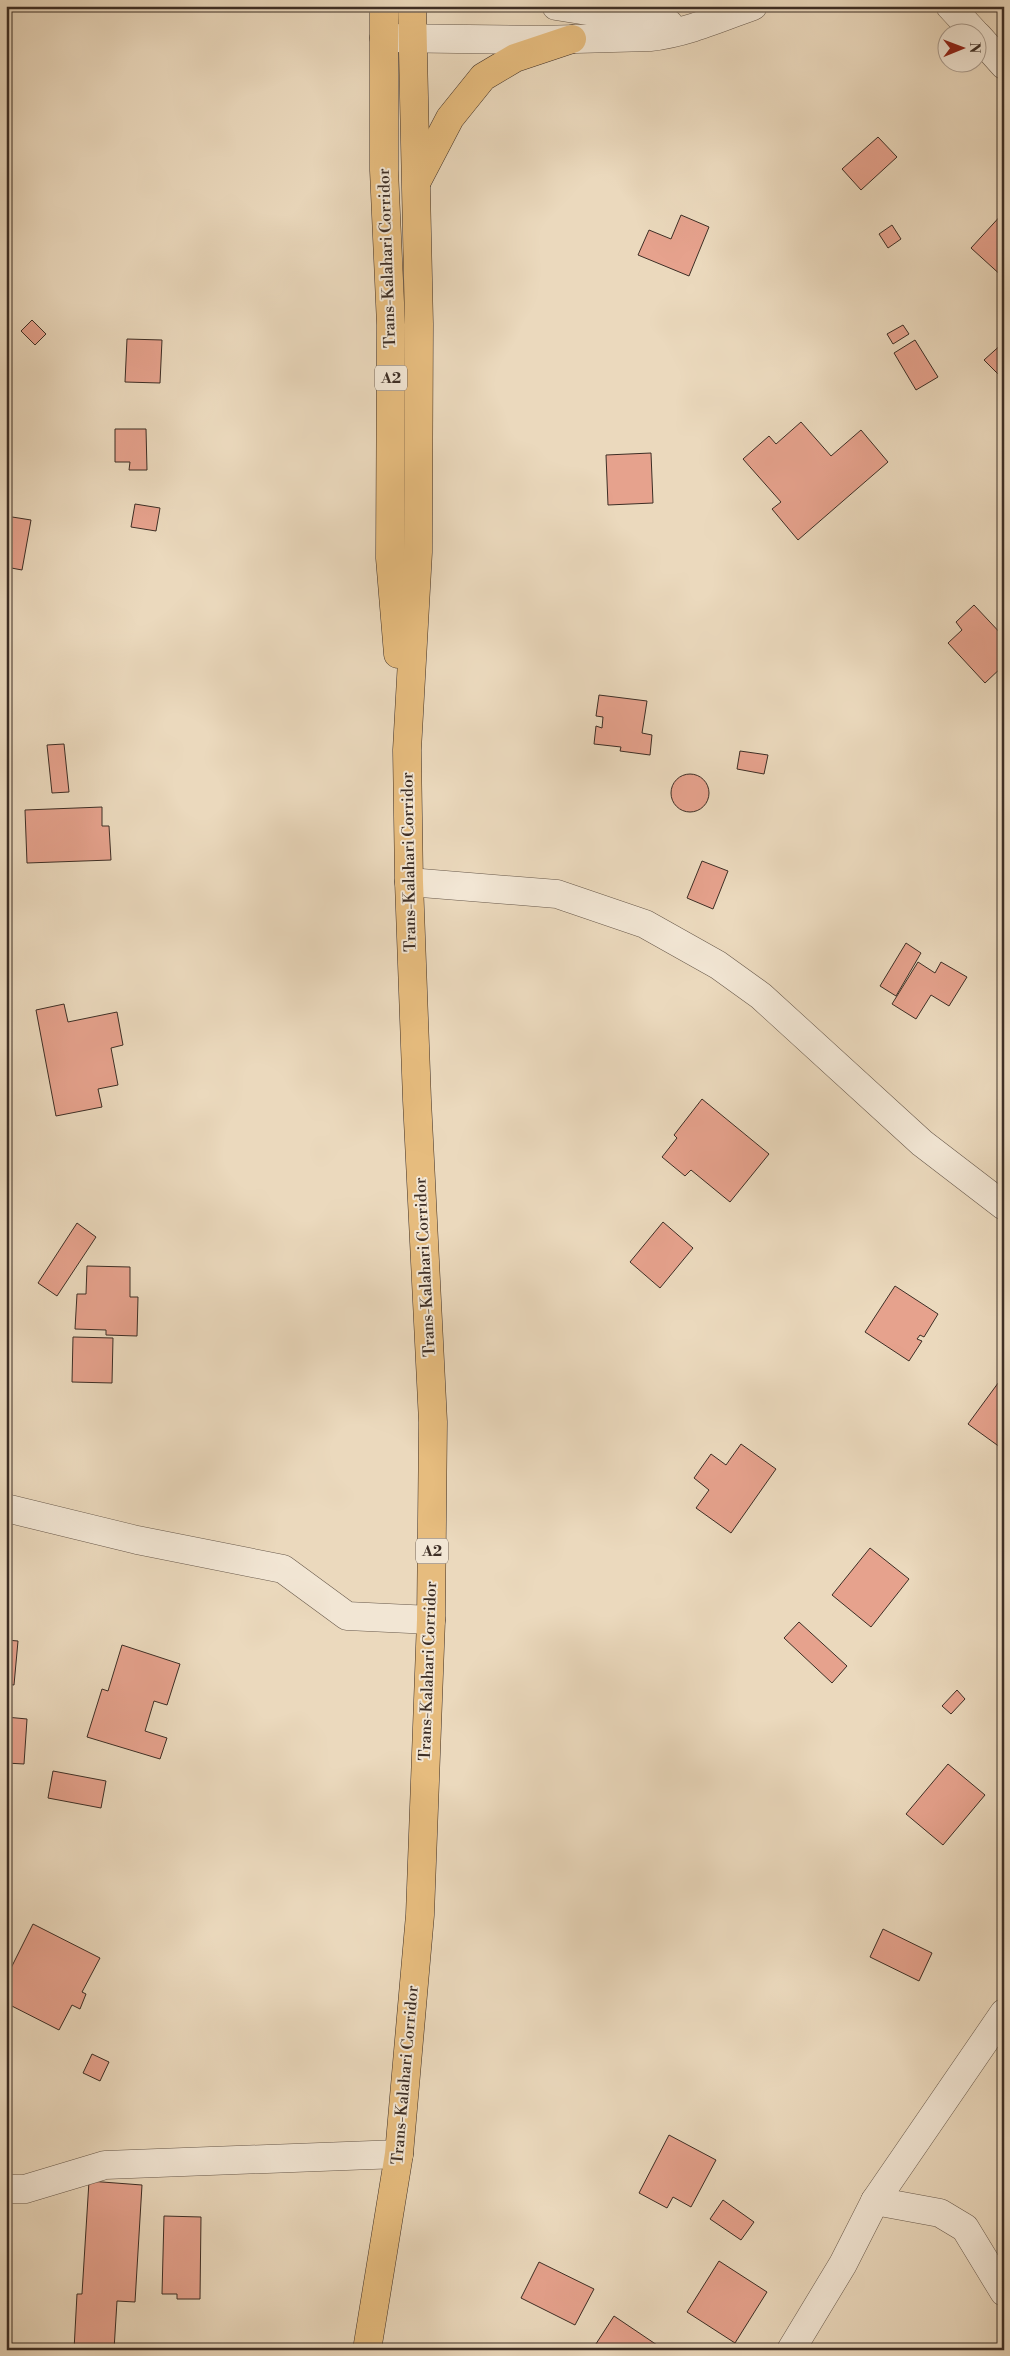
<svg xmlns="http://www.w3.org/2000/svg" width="1010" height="2356" font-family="'Libre Bodoni',serif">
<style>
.building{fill:#e6a28d;stroke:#3d2e25}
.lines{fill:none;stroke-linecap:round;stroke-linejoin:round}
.street-casing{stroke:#68594b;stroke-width:29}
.highway-casing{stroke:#3d2e25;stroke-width:29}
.street{stroke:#f2e6d4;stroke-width:28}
.highway{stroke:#e6bc7e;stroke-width:28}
.labels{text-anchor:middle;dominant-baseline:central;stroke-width:4;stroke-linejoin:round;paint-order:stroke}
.shield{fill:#f2e6d4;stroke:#73655a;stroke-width:1}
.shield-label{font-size:15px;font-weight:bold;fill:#3d2e25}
.street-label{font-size:16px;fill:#3d2e25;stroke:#f2e6d4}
</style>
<rect width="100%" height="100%" fill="#ebd9bd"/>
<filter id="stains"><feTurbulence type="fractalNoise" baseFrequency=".004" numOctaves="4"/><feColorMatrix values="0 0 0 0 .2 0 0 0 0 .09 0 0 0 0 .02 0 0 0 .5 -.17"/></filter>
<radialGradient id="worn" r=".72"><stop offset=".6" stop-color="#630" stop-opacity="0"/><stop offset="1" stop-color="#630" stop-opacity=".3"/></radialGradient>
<g class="building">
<polygon points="878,137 897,157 861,190 842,169"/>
<polygon points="1004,212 1004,278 971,248"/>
<polygon points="681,215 709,227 689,276 638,255 649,230 671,239"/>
<polygon points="892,225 901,239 888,248 879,234"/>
<polygon points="32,320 46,334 35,345 21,331"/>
<polygon points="903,325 909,334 893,344 887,334"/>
<polygon points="127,339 162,340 160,383 125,382"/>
<polygon points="915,340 938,377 916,390 894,353"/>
<polygon points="1004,342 1004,380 984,360"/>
<polygon points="801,422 831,456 861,430 888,462 798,540 772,509 781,502 743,459 769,436 776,444"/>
<polygon points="115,429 146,429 147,470 129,470 130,462 115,462"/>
<polygon points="651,453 653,503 608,505 606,455"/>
<polygon points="135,504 160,508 156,531 131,527"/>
<polygon points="6,516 31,520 22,570 6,567"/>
<polygon points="974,605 1004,637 1004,665 985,683 948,643 962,630 956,622"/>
<polygon points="599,695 647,701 642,733 652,735 650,755 620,751 621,747 594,744 596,726 602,728 603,717 596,716"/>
<polygon points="64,744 69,792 52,793 47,745"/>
<polygon points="740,751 768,755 764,774 737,769"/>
<circle cx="690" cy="793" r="19"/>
<polygon points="102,807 102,826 109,826 111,860 27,863 25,810"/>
<polygon points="702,861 728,871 713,909 687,898"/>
<polygon points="906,943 921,953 896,996 880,986"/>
<polygon points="918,962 935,973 941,962 967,977 949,1006 931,995 916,1019 892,1004"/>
<polygon points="64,1004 68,1022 117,1012 123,1045 111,1048 118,1085 98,1089 102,1107 56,1116 36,1010"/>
<polygon points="702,1099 769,1154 730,1202 691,1170 685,1176 662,1157 677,1138 674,1135"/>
<polygon points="663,1222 693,1248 660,1288 630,1262"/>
<polygon points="77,1223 96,1237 57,1296 38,1283"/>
<polygon points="87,1266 130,1267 130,1297 138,1297 137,1336 106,1335 106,1330 75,1329 77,1294 86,1294"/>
<polygon points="895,1286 938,1314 924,1337 920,1335 917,1339 922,1341 909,1361 865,1332"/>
<polygon points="73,1337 113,1338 112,1383 72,1382"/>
<polygon points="1004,1375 1004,1450 968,1424"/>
<polygon points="741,1444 776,1469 731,1533 696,1508 709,1490 694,1478 711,1454 726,1465"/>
<polygon points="870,1548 909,1579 871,1627 832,1595"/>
<polygon points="799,1622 847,1666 832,1683 784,1638"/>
<polygon points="6,1640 18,1641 14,1685 6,1684"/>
<polygon points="122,1645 180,1664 167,1705 154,1701 145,1731 167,1738 160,1759 87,1737 102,1689 108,1691"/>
<polygon points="957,1690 965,1699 951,1714 942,1706"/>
<polygon points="6,1717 27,1719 24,1764 6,1763"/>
<polygon points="948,1764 985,1795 943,1845 906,1814"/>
<polygon points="53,1771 106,1781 101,1808 48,1798"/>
<polygon points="33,1924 100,1958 82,1992 86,1994 80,2009 72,2005 59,2030 6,2003 6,1978"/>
<polygon points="883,1929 932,1953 919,1981 870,1957"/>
<polygon points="92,2054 109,2062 100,2081 83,2073"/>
<polygon points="669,2135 716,2160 691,2207 673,2197 667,2208 639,2193"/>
<polygon points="89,2181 142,2185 135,2302 117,2301 114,2350 74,2350 77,2294 82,2294"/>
<polygon points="723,2200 754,2222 741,2240 710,2219"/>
<polygon points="164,2216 201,2217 200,2299 177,2299 177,2294 162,2294"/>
<polygon points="719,2261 767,2292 735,2343 687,2312"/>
<polygon points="539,2262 594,2289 575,2325 521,2298"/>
<polygon points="614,2316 657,2345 655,2350 592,2350"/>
</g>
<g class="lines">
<g class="street-casing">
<g id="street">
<polyline points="556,6 669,24"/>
<polyline points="950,6 974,32"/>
<polyline points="978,36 1004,65"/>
<path d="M384,38l155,2 111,-3c36,-4 70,-19 103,-31"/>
<polyline points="409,882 557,894 645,924 718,965 761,996 922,1143 1004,1206"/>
<polyline points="6,1508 137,1540 283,1569 347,1616 431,1620"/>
<polyline points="6,2189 25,2189 105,2165 399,2154"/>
<polyline points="875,2201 940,2213 965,2228 1004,2292"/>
<polyline points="791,2350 843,2264 875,2201 1004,2013"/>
</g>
</g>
<g class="highway-casing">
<g id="highway">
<polyline points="384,6 384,170 391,325 390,558 398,654"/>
<polyline points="417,181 450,118 483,77 515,58 572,39"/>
<polyline points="367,2350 399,2154 420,1915 431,1620 433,1422 417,1100 409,882 407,750 418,552 419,324 412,6"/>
</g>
</g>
<use href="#street" class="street"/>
<use href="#highway" class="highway"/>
</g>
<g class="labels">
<g class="shield">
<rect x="375" y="365.5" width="32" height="25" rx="4"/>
<rect x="416" y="1538.5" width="32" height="25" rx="4"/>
</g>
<g class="shield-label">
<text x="391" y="378">A2</text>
<text x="432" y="1551">A2</text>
</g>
<g class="street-label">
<text transform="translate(387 258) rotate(-92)">Trans-Kalahari Corridor</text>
<text transform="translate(409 862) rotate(-91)">Trans-Kalahari Corridor</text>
<text transform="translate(425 1267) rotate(-93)">Trans-Kalahari Corridor</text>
<text transform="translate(428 1671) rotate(-88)">Trans-Kalahari Corridor</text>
<text transform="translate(405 2075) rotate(-85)">Trans-Kalahari Corridor</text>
</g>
</g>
<rect width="1010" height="2356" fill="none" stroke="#ebd9bd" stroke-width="25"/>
<rect x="8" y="8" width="995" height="2341" fill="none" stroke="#3d2e25" stroke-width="2.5"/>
<rect x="12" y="12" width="985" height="2331" fill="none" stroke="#3d2e25"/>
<g transform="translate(962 48) rotate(89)"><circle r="24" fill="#f2e6d4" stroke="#aa9c8e"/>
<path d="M0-4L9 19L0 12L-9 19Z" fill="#8f2418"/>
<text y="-8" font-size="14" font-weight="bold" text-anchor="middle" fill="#3d2e25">N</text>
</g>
<rect width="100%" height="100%" filter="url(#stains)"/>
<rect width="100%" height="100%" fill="url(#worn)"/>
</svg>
